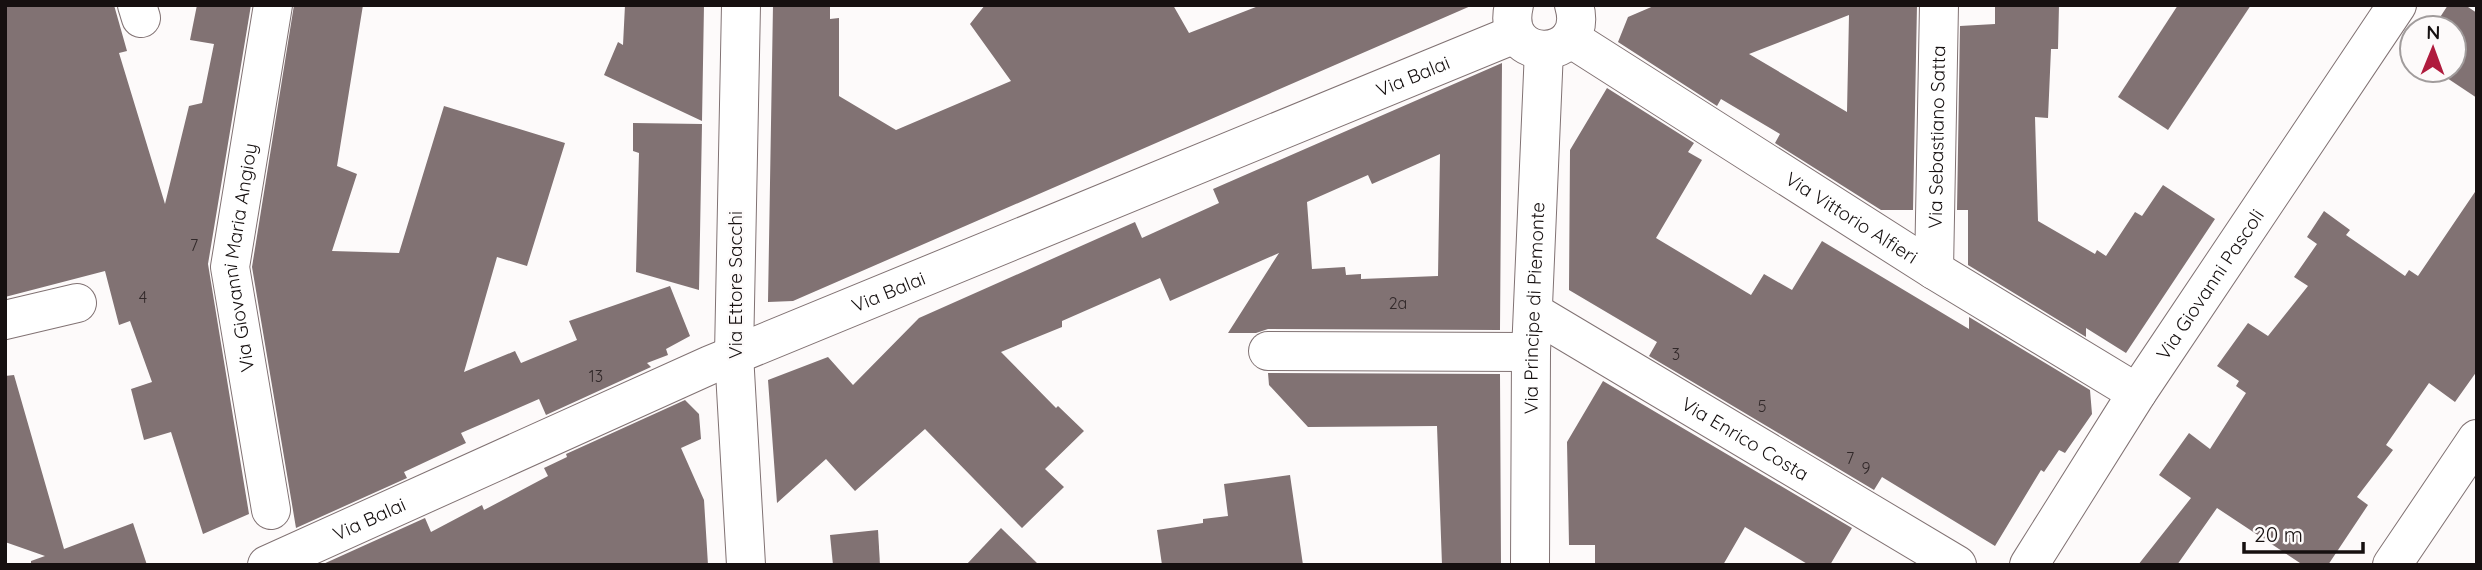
<svg xmlns="http://www.w3.org/2000/svg" width="2482" height="570" font-family="Quicksand,sans-serif">
<style>
.building{fill:#817273;fill-rule:evenodd}
.lines{fill:none;stroke-linecap:round;stroke-linejoin:round}
.street-casing{stroke:#817273;stroke-width:40}
.secondary-casing{stroke:#817273;stroke-width:40}
.street{stroke:#fff;stroke-width:38}
.secondary{stroke:#fff;stroke-width:38}
.labels{text-anchor:middle;dominant-baseline:central;stroke-width:5;stroke-linejoin:round;paint-order:stroke}
.number-label{font-size:16px;fill:#312829}
.street-label{font-size:19px;fill:#161010;stroke:#fdfafa}
</style>
<rect width="100%" height="100%" fill="#fdfafa"/>
<g class="building">
<polygon points="5,5 114,5 127,51 119,53 165,204 189,106 202,103 214,44 190,40 197,5 251,5 208,264 249,514 203,534 171,432 144,440 131,389 152,382 130,321 119,325 105,271 5,297"/>
<polygon points="294,5 363,5 337,166 357,174 332,251 399,253 444,106 565,143 527,266 497,257 464,372 515,351 521,363 577,340 569,321 670,286 690,336 666,349 668,355 647,363 651,367 546,415 539,399 461,433 466,443 404,472 407,478 296,528 252,267"/>
<polygon points="625,5 704,5 702,121 604,75 618,42 623,45"/>
<polygon points="773,5 830,5 830,19 839,18 839,96 896,130 1011,81 970,24 985,5 1173,5 1189,33 1261,5 1473,5 793,301 768,302"/>
<path d="M1656,5h261l-4,205h-32l-106,-67 5,-9 -59,-35 -4,7 -99,-64 10,-25zM1849,15l-2,97 -98,-58z"/>
<polygon points="1995,5 2059,5 2058,49 2051,49 2048,118 2035,117 2038,221 2095,254 2097,250 2106,256 2135,212 2142,216 2163,185 2215,219 2126,353 2086,328 2086,337 1968,265 1968,210 1957,210 1960,26 1995,24"/>
<polygon points="2178,5 2251,5 2168,130 2118,97"/>
<polygon points="2448,5 2465,5 2477,13 2477,98 2435,70 2454,70 2454,28 2433,28"/>
<path d="M1502,63l-2,267 -232,-1 -12,4h-28l51,-80 -109,48 -10,-23 -98,43v6l-61,25 55,56 2,-2 26,25 -39,38 19,18 -42,41 -97,-99 -70,62 -29,-32 -49,44 -9,-123 60,-23 25,28 66,-67 216,-96 7,16 77,-35 -6,-14zM1440,154l-2,122 -77,3v-5l-15,1 -1,-8 -33,2 -5,-67 61,-27 4,9z"/>
<polygon points="1607,88 1694,143 1688,152 1702,160 1656,238 1751,295 1764,274 1792,290 1822,241 1969,329 1969,317 2090,390 2092,414 2065,453 2059,450 2044,472 2041,470 1995,546 1882,477 1874,490 1649,356 1657,342 1569,290 1570,150"/>
<polygon points="633,123 702,124 699,290 636,272 639,153 633,151"/>
<polygon points="2477,189 2477,371 2455,402 2429,383 2386,445 2393,450 2357,497 2368,505 2328,565 2303,565 2217,508 2177,565 2138,565 2191,498 2159,475 2189,433 2210,449 2246,393 2236,386 2239,381 2217,366 2248,323 2268,336 2308,286 2294,277 2317,244 2307,237 2324,211 2350,230 2346,235 2405,276 2409,270 2418,276"/>
<polygon points="1268,373 1500,374 1501,565 1442,565 1437,426 1308,427 1269,385"/>
<polygon points="14,375 64,549 133,523 147,565 31,565 31,561 45,556 5,542 5,376"/>
<polygon points="1603,381 1852,528 1830,565 1809,565 1745,527 1723,565 1595,565 1595,545 1569,545 1567,442"/>
<polygon points="685,400 699,414 701,439 681,448 704,500 708,565 321,565 425,518 431,532 482,505 484,510 548,476 544,468 567,457 566,454"/>
<polygon points="1290,475 1303,565 1162,565 1157,530 1203,523 1203,519 1228,516 1224,484"/>
<polygon points="1001,528 1039,565 966,565"/>
<polygon points="878,530 880,565 833,565 830,535"/>
</g>
<g class="lines">
<g class="street-casing">
<g id="street">
<polyline points="137,5 141,18"/>
<path id="s1" d="M1570,38l364,232 203,123"/>
<path id="s2" d="M1934,270l5,-265"/>
<path id="s3" d="M1533,312l424,253"/>
<polyline points="5,320 77,303"/>
<polyline points="1268,351 1531,352"/>
<path id="s4" d="M271,510l-41,-243 43,-262"/>
<path id="s5" d="M2029,565l108,-172 260,-388"/>
<polyline points="2392,565 2477,439"/>
</g>
</g>
<g class="secondary-casing">
<g id="secondary">
<polyline points="741,5 734,354 746,565"/>
<path d="M1514,5c-15,61 77,58 60,0"/>
<path id="s6" d="M267,565l443,-200 805,-331"/>
<path id="s7" d="M1530,565l1,-213 13,-302"/>
</g>
</g>
<use href="#street" class="street"/>
<use href="#secondary" class="secondary"/>
</g>
<g class="labels">
<g class="number-label">
<text x="194" y="245">7</text>
<text x="143" y="297">4</text>
<text x="1398" y="303">2a</text>
<text x="1676" y="354">3</text>
<text x="596" y="376">13</text>
<text x="1762" y="406">5</text>
<text x="1850" y="458">7</text>
<text x="1866" y="468">9</text>
</g>
<g class="street-label">
<text stroke="none"><textPath href="#s6" startOffset="1246">Via Balai</textPath></text>
<text stroke="none"><textPath href="#s2" startOffset="133">Via Sebastiano Satta</textPath></text>
<text stroke="none"><textPath href="#s1" startOffset="334">Via Vittorio Alfieri</textPath></text>
<text stroke="none"><textPath href="#s4" startOffset="256">Via Giovanni Maria Angioy</textPath></text>
<text stroke="none"><textPath href="#s5" startOffset="334">Via Giovanni Pascoli</textPath></text>
<text transform="translate(735 285) rotate(-90)">Via Ettore Sacchi</text>
<text stroke="none"><textPath href="#s6" startOffset="679">Via Balai</textPath></text>
<text stroke="none"><textPath href="#s7" startOffset="257">Via Principe di Piemonte</textPath></text>
<text stroke="none"><textPath href="#s3" startOffset="247">Via Enrico Costa</textPath></text>
<text stroke="none"><textPath href="#s6" startOffset="112">Via Balai</textPath></text>
</g>
</g>
<rect width="2482" height="570" fill="none" stroke="#161010" stroke-width="14"/>
<g transform="translate(2433 49) rotate(1)"><circle r="33" fill="#fdfafa" stroke="#a19c9c" stroke-width="2"/>
<path d="M0-5L12 26L0 18L-12 26Z" fill="#af1b3d"/>
<text y="-10" font-size="19" font-weight="bold" text-anchor="middle" fill="#161010">N</text>
</g>
<path d="M2244 542v10h119v-10" fill="none" stroke="#161010" stroke-width="3.5"/>
<text x="2254" y="542" font-size="21" fill="#161010" stroke="#fdfafa" stroke-width="5" paint-order="stroke">20 m</text>
</svg>
